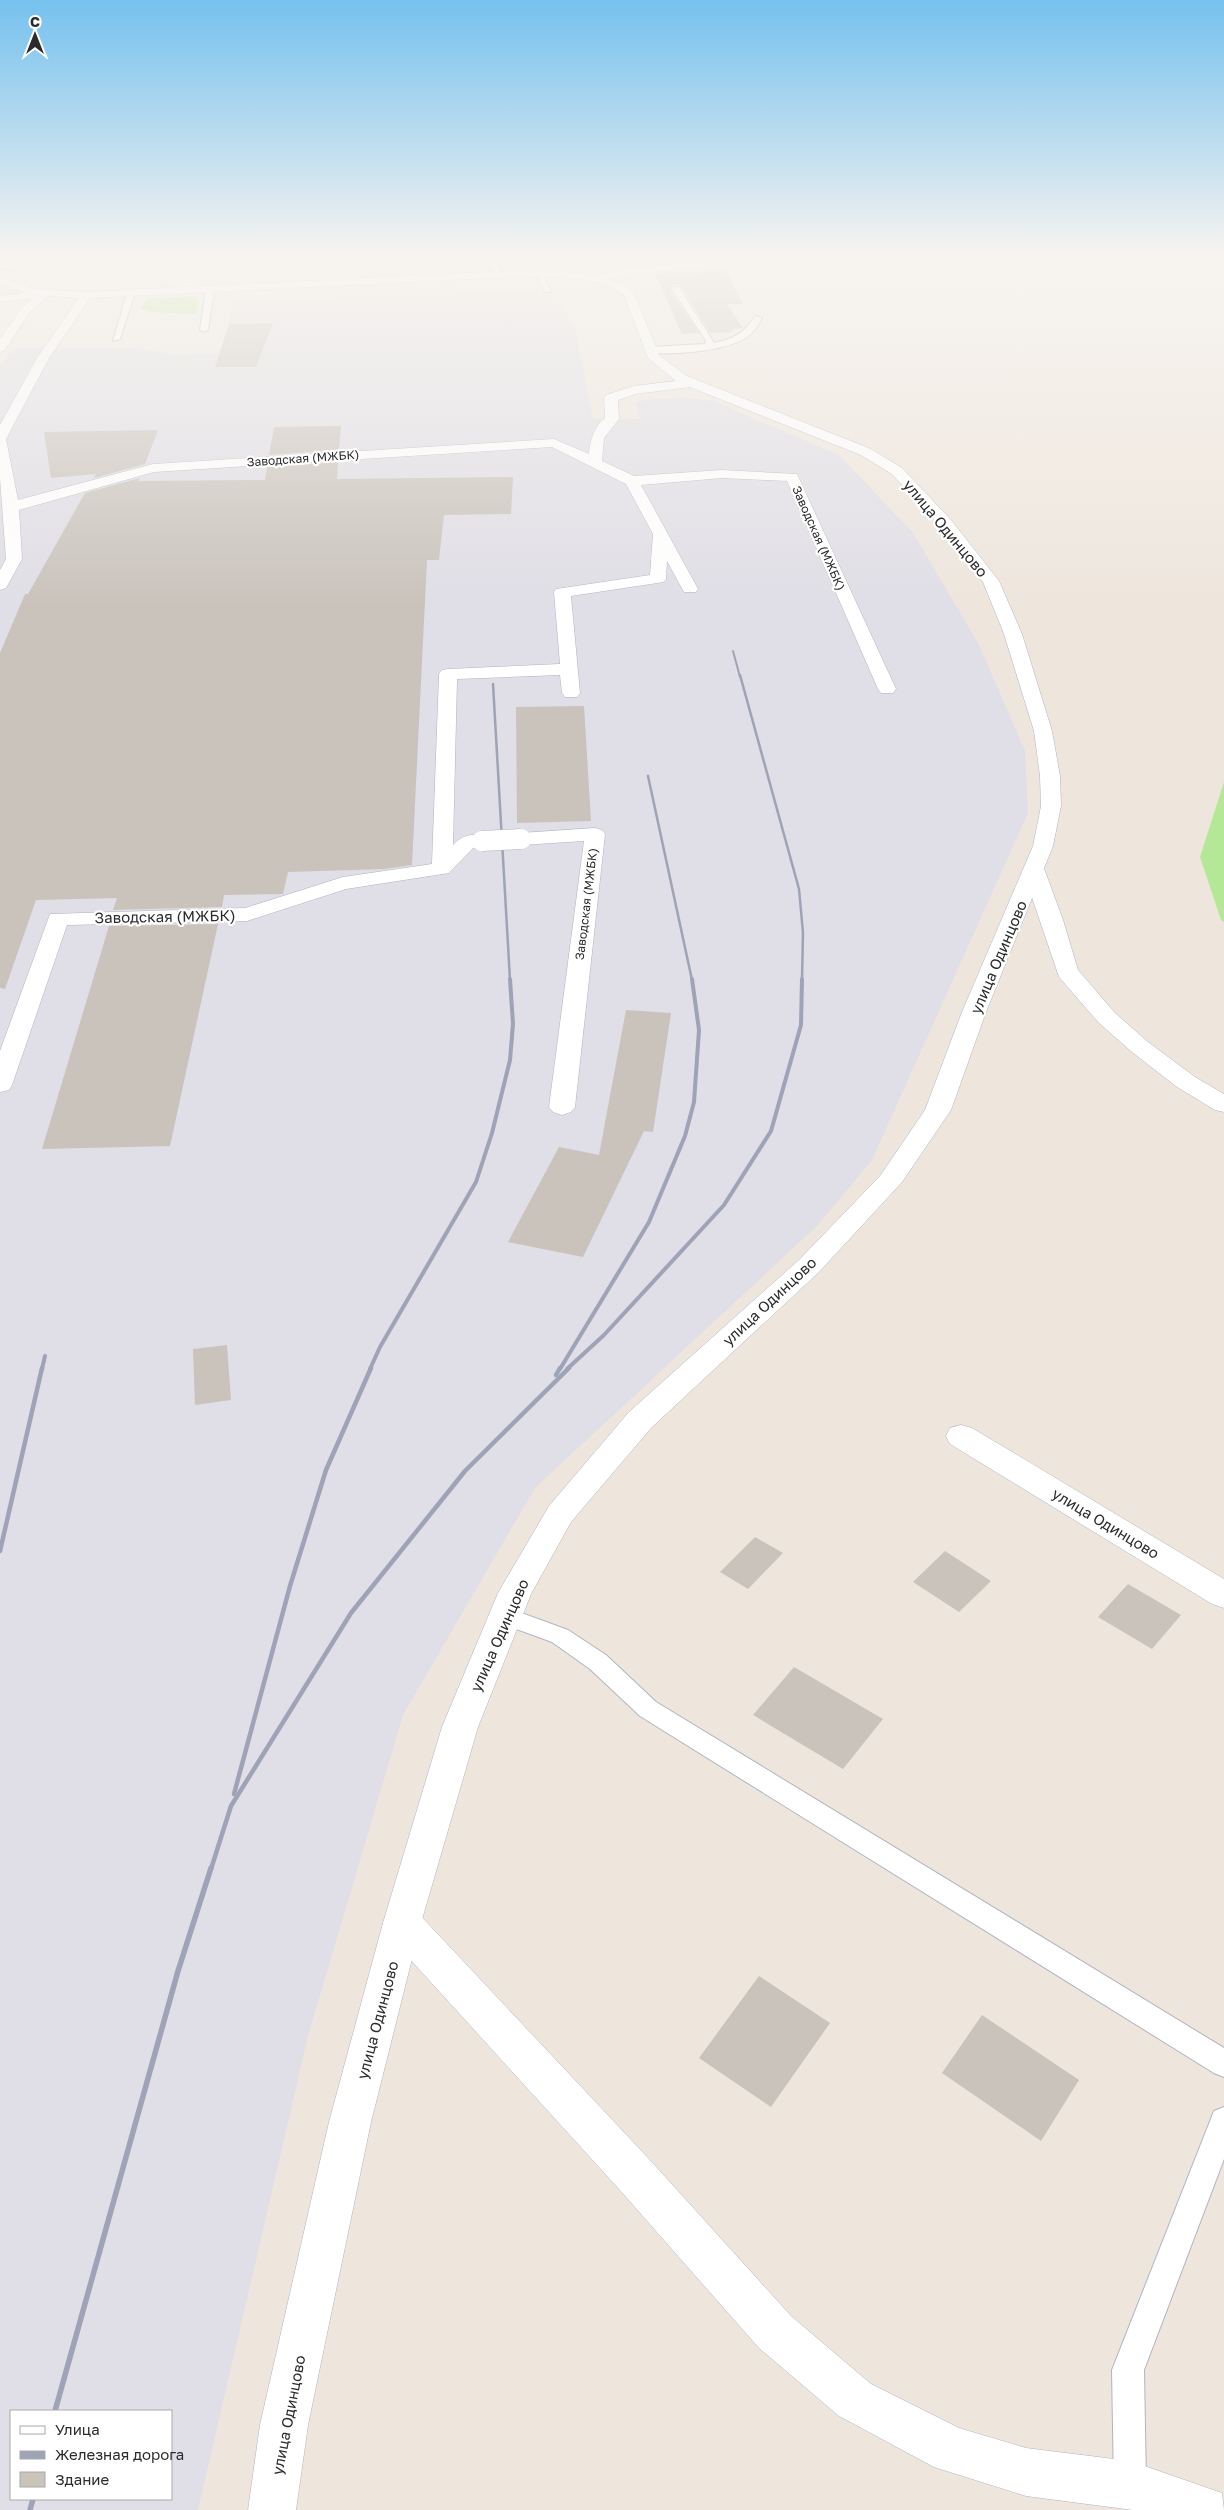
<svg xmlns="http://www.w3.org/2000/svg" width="1224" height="2510" font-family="'Golos Text',sans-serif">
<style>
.industrial{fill:#e0dee6;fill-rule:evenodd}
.green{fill:#b4e796}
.building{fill:#c9c3bc}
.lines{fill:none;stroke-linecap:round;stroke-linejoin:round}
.lane-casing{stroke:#b1b4c0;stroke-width:2}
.street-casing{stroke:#b1b4c0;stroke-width:1}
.secondary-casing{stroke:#b1b4c0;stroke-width:1}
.lane{fill:#fff;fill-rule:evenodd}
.street{fill:#fff;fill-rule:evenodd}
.secondary{fill:#fff;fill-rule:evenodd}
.rail-far4{stroke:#9fa3b7;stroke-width:2}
.rail-far3{stroke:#9fa3b7;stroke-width:2.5}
.rail-far2{stroke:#9fa3b7;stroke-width:4}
.rail-far1{stroke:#9fa3b7;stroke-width:4.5}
.rail{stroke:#9fa3b7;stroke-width:5.5}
.street-bridge-casing{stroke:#b1b4c0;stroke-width:21;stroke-linecap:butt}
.street-bridge{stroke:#fff;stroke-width:20}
.labels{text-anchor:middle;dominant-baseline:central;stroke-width:4.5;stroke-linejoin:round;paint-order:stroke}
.far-street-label{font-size:12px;fill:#2b2b2b;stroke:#fff}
.street-label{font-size:15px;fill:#2b2b2b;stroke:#fff}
</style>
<rect width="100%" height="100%" fill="#eee6dd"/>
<path class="industrial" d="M553,291l22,38 18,90h47l-4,-17 17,-3 36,-1 24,3 126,54 75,79 65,111 46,106 3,62 -156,347 -54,65 -283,263 -132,227 -95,321 -110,474h-198v-2143l13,-19h122l36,6 90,-1 5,-11h-43l6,-18 4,-23zM11,2411h160v88h-160z"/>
<g class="green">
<polygon points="195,296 198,298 196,314 151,312 140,308 147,299"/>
<polygon points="1224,782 1224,922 1221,920 1200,857"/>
</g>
<g class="building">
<polygon points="726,271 743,304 727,304 743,328 731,329 733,332 710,333 681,286 673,285 670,290 699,333 682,334 655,274"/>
<polygon points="273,323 256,367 215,367 229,324"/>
<polygon points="341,426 339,450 269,455 274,427"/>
<polygon points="158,430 145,464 94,478 96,474 51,478 44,432"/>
<polygon points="338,462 337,479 513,477 511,514 444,515 439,560 427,560 412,865 384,869 288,872 283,894 224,895 222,907 113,910 117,898 36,900 5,989 0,988 0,653 25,594 28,594 85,493 140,478 138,481 265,480 267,467"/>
<polygon points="584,706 591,821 517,823 516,707"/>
<polygon points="218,924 170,1146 42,1149 109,926"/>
<polygon points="626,1010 671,1013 653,1132 644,1131 583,1257 508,1242 559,1147 599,1155"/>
<polygon points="227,1345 231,1400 195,1405 193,1349"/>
<polygon points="755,1537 783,1553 748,1589 720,1572"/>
<polygon points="945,1551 991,1581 959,1612 913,1582"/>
<polygon points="1128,1584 1181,1615 1152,1649 1098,1617"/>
<polygon points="794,1667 883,1719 843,1769 753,1715"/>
<polygon points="759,1976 830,2023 771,2107 699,2058"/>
<polygon points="982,2015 1079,2080 1041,2141 942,2073"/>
</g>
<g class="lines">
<g class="lane-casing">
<g id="lane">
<polygon points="485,256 493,256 503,276 497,276"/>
<polygon points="34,261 37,261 37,265 0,269 0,265"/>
<polygon points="537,272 543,272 551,292 545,292"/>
<polygon points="210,287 214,289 208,330 204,332 200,330 206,289"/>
<path d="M673,287h6l35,56c20,-5 30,-9 41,-27l7,2c-5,9 -9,16 -18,21 -21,12 -73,17 -97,13v-4l3,-1 55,-3 1,-3 -34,-52z"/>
<polygon points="131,291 135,293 120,339 113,341 127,293"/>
<polygon points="505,1607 568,1630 606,1655 656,1702 1224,2048 1224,2077 1214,2073 640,1716 590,1669 552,1642 497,1622 494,1616 497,1610"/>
<polygon points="1224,2107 1224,2159 1144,2370 1146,2485 1142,2497 1130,2501 1118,2497 1114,2485 1112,2370 1214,2111"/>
</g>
</g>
<g class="street-casing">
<g id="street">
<polygon points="702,256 714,256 723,264 718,267"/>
<polygon points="45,290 49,291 49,295 29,313 4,351 0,352 0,339 21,309 33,298 0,302 0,296"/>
<polygon points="693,379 699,383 698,386 636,394 618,400 619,419 612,423 605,419 604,398 606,395 634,386"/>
<polygon points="1034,865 1041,867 1045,871 1063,920 1078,970 1115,1013 1148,1042 1195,1077 1224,1094 1224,1112 1215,1110 1177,1087 1132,1052 1099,1023 1059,977 1023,871 1027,867"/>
<polygon points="961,1425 972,1428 1224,1579 1224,1608 1212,1604 950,1444 946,1436 950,1428"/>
<polygon points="402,1906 416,1911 649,2159 791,2316 871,2384 959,2428 1026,2448 1130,2461 1222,2493 1224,2510 1133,2510 1026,2496 934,2467 839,2416 759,2348 619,2189 388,1935 383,1923 388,1911"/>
</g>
</g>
<g class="secondary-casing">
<g id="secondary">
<path d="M780,256h48l-5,3 -184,14 -33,6 19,6 8,7 27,64 27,20 184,73 31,19 49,52 48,61 23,53 30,97 8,45 1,30 -8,40 -67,166 -35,98 -49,72 -83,90 -168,156 -80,94 -40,72 -53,133 -57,196 -50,199 -63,303 -12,85h-48l12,-85 69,-303 54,-199 59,-196 56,-134 51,-87 80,-94 170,-152 81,-84 45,-66 37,-98 71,-166 8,-40 -1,-30 -6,-45 -30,-97 -21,-52 -42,-56 -49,-52 -31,-19 -184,-73 -29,-24 -24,-63c-29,-25 -98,-17 -134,-17l-400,20 -41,60 -43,81 12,61 135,-36 401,-25 35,15c1,-14 7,-35 23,-39l7,4 -15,19 -2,23 32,15 88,-6 75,4 99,215 -3,4h-12l-3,-4 -91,-208 -65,-3 -81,7 57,104 -2,3h-12l-17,-31 -1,18 -2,3 -93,14 9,97 -3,4h-12l-3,-4 -2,-18 -103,4 -4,166c10,-11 23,-12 36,-8l3,4 -3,4 -16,3 -24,25 -103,16 -99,32 -180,4 -55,160 -3,5 -9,2v-41l50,-137 195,-6 98,-31 89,-13 7,-190 3,-4 6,-1 112,-5 -6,-72 2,-3 94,-14 3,-41 -27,-50 -74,-37 -398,25 -135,38 3,49 -16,29 -6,2v-20l6,-11 -6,-81v-53l37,-67 42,-60 -45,-3 -34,-11v-7l35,12 52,3 403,-20 64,-1 37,4 48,-8z"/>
<polygon points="595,828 602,830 605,834 575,1107 571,1112 562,1115 553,1112 549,1107 584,841 521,845 514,843 511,839 514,835 521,833"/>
</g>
</g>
<use href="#lane" class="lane"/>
<use href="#street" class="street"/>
<use href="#secondary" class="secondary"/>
<polyline class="rail-far4" points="733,651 740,677"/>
<g class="rail-far3">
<polyline points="740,675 799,889 803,933 802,980"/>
<polyline points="493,684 510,980"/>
<polyline points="648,776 692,980"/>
</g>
<g class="rail-far2">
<polyline points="42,1369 45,1356"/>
<polyline points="370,1369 380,1347 476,1182 492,1133 510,1060 513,1024 510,979"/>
<polyline points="560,1369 649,1222 685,1136 694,1102 699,1030 692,979"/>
<polyline points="567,1369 604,1335 724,1205 771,1131 801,1025 802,979"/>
</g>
<g class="rail-far1">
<polyline points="556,1375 560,1368"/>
<polyline points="0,1551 42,1368"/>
<polyline points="234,1794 290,1586 326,1470 371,1368"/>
<polyline points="211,1869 231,1806 351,1613 465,1471 569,1368"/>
</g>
<g class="rail">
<polyline points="55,2411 178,1971 211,1868"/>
<polyline points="30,2510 33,2499"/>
</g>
<g class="street-bridge-casing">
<polyline id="street-bridge" points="482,841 521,839"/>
</g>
<use href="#street-bridge" class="street-bridge"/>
</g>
<linearGradient id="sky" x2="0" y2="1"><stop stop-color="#75c1ee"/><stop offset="0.42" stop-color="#f7f4f0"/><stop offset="1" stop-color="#f7f4f0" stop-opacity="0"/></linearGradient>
<rect width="1224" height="607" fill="url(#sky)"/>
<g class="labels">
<g class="far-street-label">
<text transform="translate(303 458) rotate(-4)">Заводская (МЖБК)</text>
<text transform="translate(819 538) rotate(66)">Заводская (МЖБК)</text>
<text transform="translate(586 904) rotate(-83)">Заводская (МЖБК)</text>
</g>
<g class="street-label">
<text transform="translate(946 528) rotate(50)">улица Одинцово</text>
<text transform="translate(165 916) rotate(-1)">Заводская (МЖБК)</text>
<text transform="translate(998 957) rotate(-67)">улица Одинцово</text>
<text transform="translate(769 1301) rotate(-43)">улица Одинцово</text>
<text transform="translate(1106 1523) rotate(31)">улица Одинцово</text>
<text transform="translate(499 1635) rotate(-66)">улица Одинцово</text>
<text transform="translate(377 2020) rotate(-75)">улица Одинцово</text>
<text transform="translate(288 2415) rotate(-79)">улица Одинцово</text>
</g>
</g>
<rect x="10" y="2410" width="162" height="90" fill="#ffffff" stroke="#aaaaaa"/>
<rect x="20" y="2426" width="25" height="8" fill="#ffffff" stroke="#aaaaaa"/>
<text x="55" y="2435" font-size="15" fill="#2b2b2b">Улица</text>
<rect x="20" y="2451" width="25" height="8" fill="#9fa3b7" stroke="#aaaaaa"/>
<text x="55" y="2460" font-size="15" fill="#2b2b2b">Железная дорога</text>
<rect x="20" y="2472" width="25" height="15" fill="#c9c3bc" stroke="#aaaaaa"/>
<text x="55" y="2485" font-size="15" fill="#2b2b2b">Здание</text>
<g transform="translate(35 35)" stroke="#ffffff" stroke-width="4" paint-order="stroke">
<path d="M0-4L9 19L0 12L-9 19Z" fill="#2b2b2b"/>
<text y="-8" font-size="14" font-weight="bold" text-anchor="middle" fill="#2b2b2b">С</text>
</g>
</svg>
